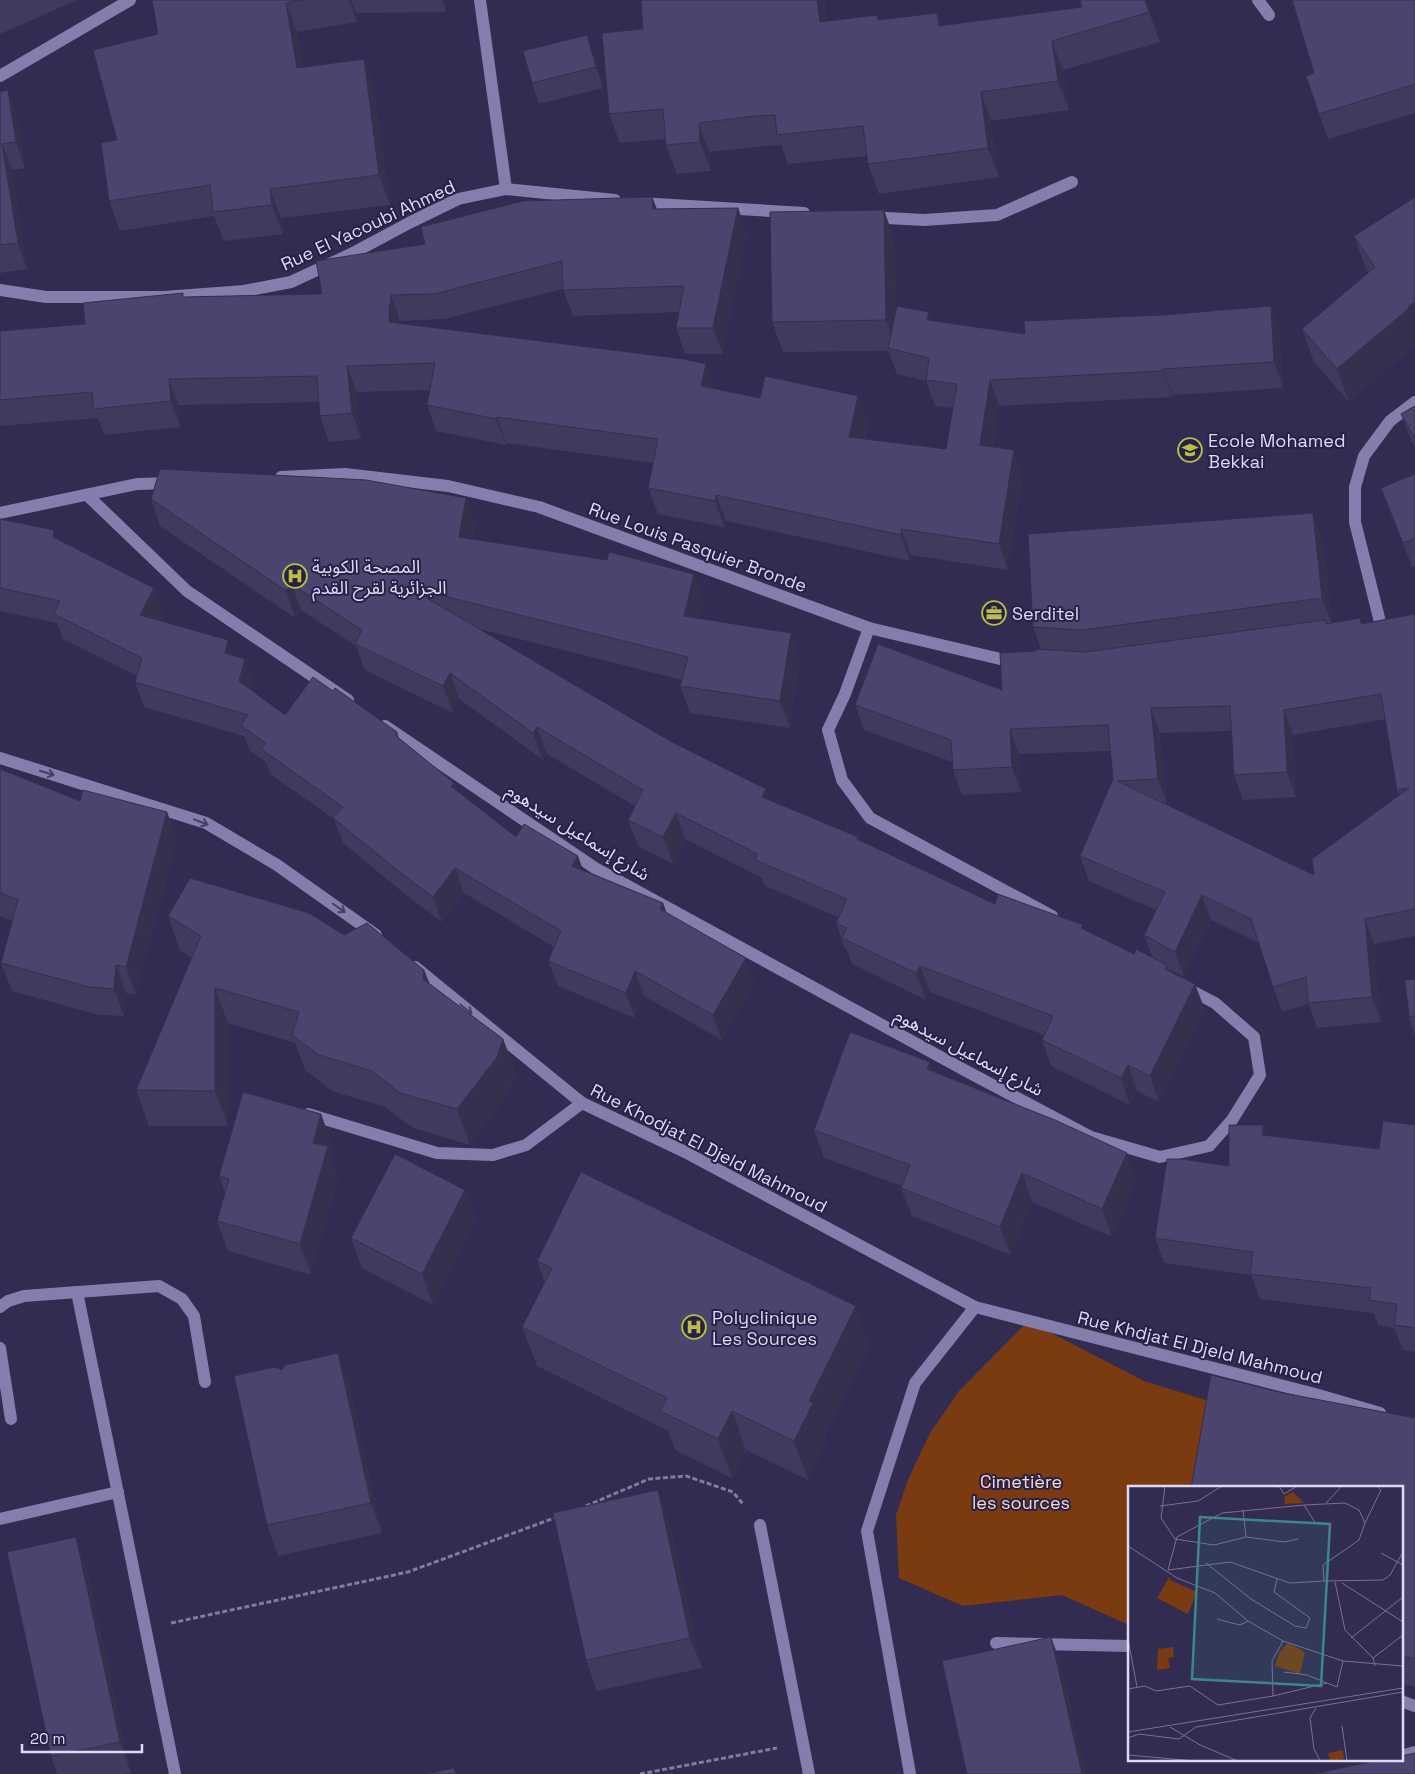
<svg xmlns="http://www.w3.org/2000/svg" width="1415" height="1774" font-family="'Space Grotesk','Noto Sans Arabic',sans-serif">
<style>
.green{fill:#7a3b11}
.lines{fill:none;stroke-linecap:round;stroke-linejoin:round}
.path{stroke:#817c9d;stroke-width:3;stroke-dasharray:5 2.5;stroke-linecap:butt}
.minor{stroke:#847eac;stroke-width:12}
.wall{fill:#403a5f;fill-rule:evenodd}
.shaded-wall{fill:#34304d}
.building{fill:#4a446e;stroke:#34304d;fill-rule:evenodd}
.oneway{stroke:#443d65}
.labels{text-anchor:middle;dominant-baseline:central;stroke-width:4;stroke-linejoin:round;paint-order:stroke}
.street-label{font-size:18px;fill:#dedcf5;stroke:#282147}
.poi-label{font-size:18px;fill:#dedcf5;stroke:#282147;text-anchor:start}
.park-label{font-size:18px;fill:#f7daca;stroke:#282147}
.inset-road{fill:none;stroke:#777293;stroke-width:1}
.view{fill:#388a89;fill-opacity:0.15;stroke:#388a89;stroke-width:2.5}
.inset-edge{fill:none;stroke:#dedcf5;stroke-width:2.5}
</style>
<rect width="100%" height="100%" fill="#322b52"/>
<polygon class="green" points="1028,1321 1144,1381 1222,1405 1207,1488 1129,1488 1129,1625 1062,1595 963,1606 899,1578 896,1515 908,1480 930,1433 959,1391"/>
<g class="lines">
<g class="path">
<polyline points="586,1506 649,1479 686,1476 733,1492 743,1504"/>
<polyline points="171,1623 408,1572 557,1517"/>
<polyline points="640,1774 777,1748"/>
</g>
<g class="minor">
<polyline points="480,0 506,189"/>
<polyline points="1258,0 1269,15"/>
<polyline points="0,76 130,0"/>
<polyline points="640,203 804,213"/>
<polyline points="869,217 924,220 997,215 1072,182"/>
<polyline points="0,290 46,297 164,297 244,291 291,282 351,254 409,223 458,199 506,189 615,200"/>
<polyline points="1415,402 1390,421 1364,456 1355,487 1355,522 1382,630 1415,629"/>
<polyline points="281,477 345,474 448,486 539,507 869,628 1017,663"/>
<polyline points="87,495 187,591 348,700"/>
<polyline points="0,513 137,484 171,483"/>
<polyline points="869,628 845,694 828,730 842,780 870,818 1052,916"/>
<polyline points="385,726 595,868 968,1072 1091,1137 1160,1157 1209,1146 1232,1120 1260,1075 1254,1037 1215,1003 1184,987"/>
<polyline points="0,758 206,823 277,865 376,935"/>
<polyline points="415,967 582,1103 685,1152 975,1307 1315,1394 1380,1413"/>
<polyline points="308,1114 437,1153 493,1155 526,1145 582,1103"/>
<polyline points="77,1292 175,1774"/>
<polyline points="0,1307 8,1301 24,1296 159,1286 182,1299 194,1316 205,1382"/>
<polyline points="0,1348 11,1419"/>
<polyline points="0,1519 118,1492"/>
<polyline points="760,1525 809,1774"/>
<polyline points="996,1643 1129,1646"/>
<polyline points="1401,1701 1415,1706"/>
<polyline points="1401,1756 1415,1752"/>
<polyline points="910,1774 867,1531 915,1383 975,1307"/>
</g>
</g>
<g class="wall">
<polygon points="0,0 77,0 0,34"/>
<polygon points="152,0 446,0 446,12 356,13 357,22 297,32 303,67 364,59 374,88 390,205 281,218 283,234 224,241 214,216 120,231 109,201 117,140 158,34"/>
<polygon points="641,0 825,0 827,21 877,15 879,20 937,13 942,25 1082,7 1080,0 1147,0 1160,42 1063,70 1069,110 991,121 999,177 879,194 868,164 867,156 788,164 781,145 766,146 709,152 711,171 677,174 666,145 666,139 620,143 609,114 643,29"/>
<polygon points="1415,0 1415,113 1328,139 1319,114 1314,73"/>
<polygon points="595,56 603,88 539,104 532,83"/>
<polygon points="8,90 17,116 25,168 12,170 27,269 0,273 0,92"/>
<polygon points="652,197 657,209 738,208 747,234 723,354 685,354 676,328 679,312 573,316 563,289 444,319 400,321 400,323 706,364 715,389 760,398 858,396 868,422 864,439 946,449 953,408 935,406 926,381 897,374 888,351 783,352 772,322 895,241 896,309 929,312 932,321 1025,334 1280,332 1283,388 1173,395 1173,397 999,406 993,447 1023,476 1008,570 911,555 910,561 726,521 724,527 658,514 648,488 653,463 506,443 506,445 436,431 427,405 430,390 357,392 361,439 329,442 320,416 319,402 178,405 180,427 104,435 98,418 0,426 0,331 85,324 185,297 322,294 425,244"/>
<polygon points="1415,197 1415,346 1349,402 1314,362 1302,329 1369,272 1366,269 1354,236"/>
<polygon points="1415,406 1415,448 1410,438 1401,414"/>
<polygon points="1415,474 1415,566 1412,567 1381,488"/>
<path d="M466,498l9,26 -2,15 231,61 -5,18 92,15 9,26 -10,69 -100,-15 -10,-27 2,-6 -203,-51 191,112 96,48 4,12 88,36 1,3 136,64 89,26 50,24 18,3 -8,-22 12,-25 -67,-29 -9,-25 33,-77 -3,-28 -91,3 2,38 -59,3 -9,-25 -1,-8 -88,-32 -9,-25 147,-15 34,-39 5,-2 -8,-22 291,-84 8,80 28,-5 2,6 53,-10v322l-41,8 7,78 -64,6 -8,-24 -27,8 -9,-25 -14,-44 -48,-23 -27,57 -15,-8 1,2 35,39 -46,92 -22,-11 -7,14 -79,-39 -9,-26 2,-5 -114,-43 -4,8 -74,-36 -5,-14 -2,-1 -9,-26 2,-6 -73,-31 -3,-8 -77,-39 -12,25 -35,-18 -10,-26 7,-14 -88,-52 -5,5 -83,-60 -6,14 -88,-43 -9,-24 -55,-36 -6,8 -135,-92 -9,-27zM1386,719l11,71 2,5 -85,80 -149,-71h2l-7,-71 72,-2 2,44 9,25 53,-3 -3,-62z"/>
<polygon points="0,519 57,539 154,588 163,613 159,621 234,655 245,659 254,684 252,691 285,715 333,691 397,732 399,738 454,783 457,791 516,837 584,870 663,903 666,912 755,983 722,1040 644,996 635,1018 558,986 548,961 554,947 464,893 442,922 406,895 343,843 334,819 270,774 266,762 250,751 244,736 144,707 135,682 137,676 63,639 57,623 0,611"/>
<polygon points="0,769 80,801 167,812 177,840 136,995 126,993 124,1016 99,1015 12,991 1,963 13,921 0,916"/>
<polygon points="168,916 344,935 424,970 430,984 503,1039 516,1074 510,1092 470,1145 413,1128 385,1107 332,1091 305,1070 295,1043 228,1023 228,1126 149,1126 136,1090 192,958 180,951"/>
<polygon points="1415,979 1415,1035 1409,1017"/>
<polygon points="934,1071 1137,1181 1112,1237 1032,1202 1011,1255 912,1216 901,1188 902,1186 824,1158 814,1130"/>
<polygon points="321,1114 332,1145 330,1153 339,1177 311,1275 228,1251 217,1221 225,1193 219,1176"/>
<polygon points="1263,1125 1267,1136 1379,1149 1415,1125 1415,1352 1403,1350 1394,1328 1378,1325 1374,1313 1260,1299 1251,1275 1164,1263 1155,1238 1229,1166"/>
<polygon points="465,1190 477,1220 433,1305 362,1268 351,1238"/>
<polygon points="537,1261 870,1346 825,1436 827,1442 808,1480 746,1450 732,1478 675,1450 668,1431 537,1366 522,1327 545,1283"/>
<polygon points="282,1370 349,1384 382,1533 278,1556 267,1525"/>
<polygon points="1283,1393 1415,1418 1415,1687 1401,1684 1401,1488"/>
<polygon points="669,1521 702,1668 597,1691 586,1660"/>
<polygon points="87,1568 131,1773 124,1774 57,1774 51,1756"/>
</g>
<g class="shaded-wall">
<polygon points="349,0 351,0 356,13 357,22"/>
<polygon points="442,0 446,0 446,12"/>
<polygon points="817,0 825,0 830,52 820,22"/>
<polygon points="1145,0 1147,0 1160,42 1149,12"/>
<polygon points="286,3 297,32 308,97 297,68"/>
<polygon points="937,13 948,42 939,26"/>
<polygon points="587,35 595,56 603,88 596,67"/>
<polygon points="1052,41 1063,70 1069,110 1058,81"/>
<polygon points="364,59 374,88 390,205 379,175"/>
<polygon points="8,90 17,116 25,168 16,142"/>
<polygon points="981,92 991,121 999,177 988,148"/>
<polygon points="699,123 709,152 711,171 700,142"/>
<polygon points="2,144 12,170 27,269 18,243"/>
<polygon points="270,189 281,218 283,234 272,205"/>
<polygon points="652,197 662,223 653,209"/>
<polygon points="738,208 747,234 723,354 713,328"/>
<polygon points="884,210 895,241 897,351 886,320"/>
<polygon points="391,295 400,321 400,331 390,305"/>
<polygon points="1415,302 1415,346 1349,402 1337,369 1409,306"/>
<polygon points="390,306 400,332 389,322"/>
<polygon points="1271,306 1280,332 1283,388 1274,362"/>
<polygon points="929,312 938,338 927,320"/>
<polygon points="706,364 715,390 701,386"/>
<polygon points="347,366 357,392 361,439 352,413"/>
<polygon points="1163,369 1173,395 1173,397 1163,371"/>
<polygon points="169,379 178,405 180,427 171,401"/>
<polygon points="990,380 999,406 990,471 980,445"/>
<polygon points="858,396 868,422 859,463 849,437"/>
<polygon points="497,417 506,443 506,445 496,419"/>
<polygon points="1014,450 1023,476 1008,570 999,544"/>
<polygon points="716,495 726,521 724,527 715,501"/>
<polygon points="466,498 475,524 468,564 459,537"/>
<polygon points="1313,513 1324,543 1333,628 1322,598"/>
<polygon points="901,529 911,555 910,561 901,535"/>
<polygon points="54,530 63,555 53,537"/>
<polygon points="694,574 704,600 693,642 684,616"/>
<polygon points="291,584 301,610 295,618 286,591"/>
<polygon points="154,588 163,613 149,640 140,615"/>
<polygon points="791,633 800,659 790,728 780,701"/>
<polygon points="228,640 237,665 225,653"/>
<polygon points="245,659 254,684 248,707 239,681"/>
<polygon points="450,673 459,699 453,713 443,686"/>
<polygon points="1151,708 1160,733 1167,804 1158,779"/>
<polygon points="1284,710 1293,735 1296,797 1287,772"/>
<polygon points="537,727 547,754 542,759 533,733"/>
<polygon points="1010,729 1019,754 1021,792 1012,767"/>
<polygon points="454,783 463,808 451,786"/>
<polygon points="766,789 775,816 762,797"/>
<polygon points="167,812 177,840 136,995 126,967"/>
<polygon points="676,813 685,839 673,864 663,837"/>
<polygon points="578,856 587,881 572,866"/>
<polygon points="455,868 464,893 442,922 433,897"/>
<polygon points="1202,895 1211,920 1184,977 1175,952"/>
<polygon points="663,903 672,928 660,909"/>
<polygon points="1365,919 1374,944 1381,1022 1372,997"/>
<polygon points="746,958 755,983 722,1040 713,1015"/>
<polygon points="116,965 126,993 124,1016 114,989"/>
<polygon points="920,966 930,992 926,1000 916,973"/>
<polygon points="424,970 437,1005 423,979"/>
<polygon points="635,971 644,996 635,1018 626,993"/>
<polygon points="1195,984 1205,1010 1159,1102 1150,1076"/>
<polygon points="215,988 228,1023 228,1126 215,1091"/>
<polygon points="503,1039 516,1074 510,1092 470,1145 457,1109"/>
<polygon points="930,1062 940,1090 927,1069"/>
<polygon points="1128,1065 1137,1091 1130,1105 1121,1078"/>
<polygon points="321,1114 332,1145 330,1153 339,1177 311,1275 300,1244 313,1143"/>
<polygon points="1263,1125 1272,1150 1263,1135"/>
<polygon points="1127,1153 1137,1181 1112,1237 1102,1209"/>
<polygon points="1022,1173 1032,1202 1011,1255 1000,1227"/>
<polygon points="465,1190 477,1220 433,1305 422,1274"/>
<polygon points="856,1306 870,1346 825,1436 827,1442 808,1480 794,1441 809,1401"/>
<polygon points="338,1353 349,1384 382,1533 371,1503"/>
<polygon points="732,1411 746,1450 732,1478 718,1439"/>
<polygon points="658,1490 669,1521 702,1668 690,1638"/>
<polygon points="76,1537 87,1568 131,1773 120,1742"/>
<polygon points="1051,1637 1062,1667 1086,1774 1082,1774"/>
</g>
<g class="building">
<polygon points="152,0 303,0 286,3 297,68 364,59 379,175 270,189 272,205 213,212 210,185 109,201 101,143 117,140 93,50 158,34"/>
<polygon points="641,0 817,0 820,22 877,15 878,20 937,13 939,26 1082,7 1080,0 1145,0 1149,12 1052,41 1058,81 981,92 988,148 868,164 863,126 777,135 775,115 755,116 699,123 700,142 666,145 663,109 609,114 602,33 643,29"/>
<polygon points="1292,0 1415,0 1415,84 1319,114 1306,76 1314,73"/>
<polygon points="587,35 596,67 532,83 523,51"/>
<polygon points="8,90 16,142 2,144 18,243 0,245 0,92"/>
<polygon points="652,197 653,209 738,208 713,328 676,328 684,286 563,290 562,261 434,294 391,295 390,305 388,305 390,306 389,322 684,359 706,364 701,386 760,398 765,376 858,396 849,437 946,449 957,384 926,380 929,358 888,348 897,306 929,312 927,320 1025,334 1024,321 1163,315 1271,306 1274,362 1163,369 1163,371 990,380 980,445 1014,450 999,544 901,529 901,535 716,495 715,501 648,488 658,439 497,417 496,419 427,405 435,363 347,366 352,413 320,416 317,376 169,379 171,401 94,409 92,392 0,400 0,331 85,324 83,303 183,293 183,297 322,294 316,261 425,244 421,227 523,201"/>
<polygon points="1415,197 1415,302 1409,306 1408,309 1337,369 1302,329 1375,267 1354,236"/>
<polygon points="884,210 886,320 772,322 770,212"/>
<polygon points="1415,406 1415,439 1401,414"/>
<polygon points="160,469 366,480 466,498 459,537 607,560 609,552 694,574 684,616 791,633 780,701 680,686 688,657 408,587 670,741 766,789 762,797 858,837 857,839 995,904 998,894 1083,925 1081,928 1134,954 1136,949 1167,965 1165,969 1195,984 1150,1076 1128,1065 1121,1078 1042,1040 1053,1016 920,966 916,973 842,938 847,928 836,923 847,899 755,860 758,854 676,813 663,837 628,820 643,790 537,727 533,733 450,673 443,686 355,644 362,630 291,584 286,591 151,499"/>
<polygon points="1415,474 1415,538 1403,543 1381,488"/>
<polygon points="1313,513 1322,598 1082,630 1033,627 1028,534"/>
<polygon points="0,519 54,530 53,537 154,588 140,615 228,640 225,653 245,659 239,681 285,715 313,677 333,691 335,688 397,732 395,735 454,783 451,786 516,837 524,824 578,856 572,866 663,903 660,909 746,958 713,1015 635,971 626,993 548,961 561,931 455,868 433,897 397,870 333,818 343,807 261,749 266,743 241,726 248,715 135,682 142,658 54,614 60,601 0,588"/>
<path d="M1415,614v295l-50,10 7,78 -64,6 -2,-26 -33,10 -22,-68 -49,-24 -27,57 -31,-17 21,-43 -85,-36 33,-77 -5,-54 -98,4 2,38 -59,3 -2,-30 -96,-35 23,-61 124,46 -2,-37 36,-2v-2l49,3 240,-32 1,4 34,-6 1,6zM1381,694l16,96 12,-2 -97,71 2,16 -197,-94 41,-2 -7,-71 79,-2 4,69 53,-3 -3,-62z"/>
<polygon points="0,769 80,801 83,790 167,812 126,967 116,965 114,989 89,987 1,963 18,900 0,892"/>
<polygon points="190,878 309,913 344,935 367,923 424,970 423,979 503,1039 497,1057 457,1109 400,1093 372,1071 319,1055 292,1035 299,1012 215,988 215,1091 136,1090 201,936 168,916"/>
<polygon points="1415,979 1415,1016 1409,1017 1405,980"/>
<polygon points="850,1032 930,1062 927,1069 1055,1120 1127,1153 1102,1209 1022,1173 1000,1227 901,1188 910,1165 814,1130"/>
<polygon points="243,1092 321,1114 313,1143 328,1146 300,1244 217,1221 229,1179 219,1176"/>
<polygon points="1383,1121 1415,1125 1415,1328 1394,1325 1397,1304 1369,1300 1371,1288 1250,1274 1253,1252 1155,1238 1167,1159 1181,1159 1229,1166 1229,1125 1263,1125 1263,1135 1379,1149"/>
<polygon points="395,1154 465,1190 422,1274 351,1238"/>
<polygon points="581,1172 856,1306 809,1401 813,1403 794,1441 732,1411 718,1439 660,1411 667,1398 522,1327 552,1268 537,1261"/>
<polygon points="338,1353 371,1503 267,1525 234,1376 274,1367 282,1370 285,1365"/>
<polygon points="1211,1375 1283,1393 1415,1418 1415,1659 1401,1656 1401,1488 1191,1488"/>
<polygon points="658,1490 690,1638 586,1660 553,1513"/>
<polygon points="76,1537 120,1742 51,1756 7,1552"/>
<polygon points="1051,1637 1082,1774 967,1774 942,1661"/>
<polygon points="1415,1753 1415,1774 1314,1774 1379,1760 1401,1760 1401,1756"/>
<polygon points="454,1768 456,1774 426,1774"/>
</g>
<defs><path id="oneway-shaft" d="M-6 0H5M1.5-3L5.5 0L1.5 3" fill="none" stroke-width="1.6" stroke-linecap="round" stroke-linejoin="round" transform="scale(1.25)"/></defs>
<g class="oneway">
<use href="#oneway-shaft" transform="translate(47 773) rotate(17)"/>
<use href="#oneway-shaft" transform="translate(201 822) rotate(21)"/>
<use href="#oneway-shaft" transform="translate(339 908) rotate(35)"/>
<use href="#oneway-shaft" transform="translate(466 1009) rotate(39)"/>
</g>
<defs>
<g id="school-ring" transform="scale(1.25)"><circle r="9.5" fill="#282147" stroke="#bdbf43" stroke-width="1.5"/><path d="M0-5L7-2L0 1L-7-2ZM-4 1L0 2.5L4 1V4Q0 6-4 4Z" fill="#bdbf43"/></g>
<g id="hospital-ring" transform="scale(1.25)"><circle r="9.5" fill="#282147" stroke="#bdbf43" stroke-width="1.5"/><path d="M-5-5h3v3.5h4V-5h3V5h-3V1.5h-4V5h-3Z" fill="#bdbf43"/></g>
<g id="office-ring" transform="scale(1.25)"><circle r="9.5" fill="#282147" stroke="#bdbf43" stroke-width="1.5"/><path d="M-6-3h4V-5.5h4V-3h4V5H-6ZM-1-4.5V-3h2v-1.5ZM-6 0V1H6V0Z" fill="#bdbf43"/></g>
</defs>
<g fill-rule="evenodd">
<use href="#school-ring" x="1190" y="450"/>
<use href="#hospital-ring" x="295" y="576"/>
<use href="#office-ring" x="994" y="613"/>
<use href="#hospital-ring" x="694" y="1327"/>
</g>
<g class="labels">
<g class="street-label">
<text transform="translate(368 225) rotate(-25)">Rue El Yacoubi Ahmed</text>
<text transform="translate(698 547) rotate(20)">Rue Louis Pasquier Bronde</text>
<text transform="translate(578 832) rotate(32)">شارع إسماعيل سيدهوم</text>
<text transform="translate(969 1052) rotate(28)">شارع إسماعيل سيدهوم</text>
<text transform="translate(709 1148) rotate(27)">Rue Khodjat El Djeld Mahmoud</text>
<text transform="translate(1200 1347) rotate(14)">Rue Khdjat El Djeld Mahmoud</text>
</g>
<g class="poi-label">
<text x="1208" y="440">Ecole Mohamed<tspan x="1208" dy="21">Bekkai</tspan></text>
<text x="312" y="566">المصحة الكوبية<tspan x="312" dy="21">الجزائرية لقرح القدم</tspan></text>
<text x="1012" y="613">Serditel</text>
<text x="712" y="1317">Polyclinique<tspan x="712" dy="21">Les Sources</tspan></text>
</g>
<g class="park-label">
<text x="1021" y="1481">Cimetière<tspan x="1021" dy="21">les sources</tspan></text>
</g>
</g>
<g transform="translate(1128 1486)">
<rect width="275" height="275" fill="#322b52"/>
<path d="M165,6l11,11 -19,1 -1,-7zM42,90v4l27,12 -9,22 -31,-16zM160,157l17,9 -5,22 -25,-8 4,-13zM45,161l1,10 -6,1 2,10 -13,2 1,-21zM215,264l1,9 -14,2 -2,-8z" fill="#7a3b11"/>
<path class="inset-road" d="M37,0l-4,32 14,21 39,6 32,-8 38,5 14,-3M151,0l5,8 13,-8M198,17l16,-17M176,19l12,19M32,20l38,-5 24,-15M115,24l3,27M237,37l16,-33 -4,-4M0,60l49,32 38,15 33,28 35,20 60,20 60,5M253,67l22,12M78,77l45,36 44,27 11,2 4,-10 -36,-26 3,-13M40,84l9,-33 45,-24 82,-8 41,-2 14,7 6,13 -6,17 -36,25 1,16 59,-1 7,-5 13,-23M40,84l62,-8 60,21 34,-2M207,96l10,48 28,28 2,8M214,97l61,39M89,133l23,6 8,-4M223,152l52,-41M0,153l9,48M245,172l30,-23M156,186l23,3 30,12 6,-26M0,203l17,-3 11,5 34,-5 28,19 55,-9 -1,-35 11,-20M145,210l54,-13M188,222l-6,10 4,31 6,12M214,240l5,35M42,241l30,18 38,16M0,246l275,-44M0,252l11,-4 40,5 17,-12 207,-35M0,269l67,6"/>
<path class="view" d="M72,31l130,7 -9,162 -129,-7z"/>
<rect width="275" height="275" class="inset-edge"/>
</g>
<path d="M22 1744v8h120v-8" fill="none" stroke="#dedcf5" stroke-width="2.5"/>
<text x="30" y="1744" font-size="15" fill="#dedcf5" stroke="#282147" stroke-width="4" paint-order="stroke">20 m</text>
</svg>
